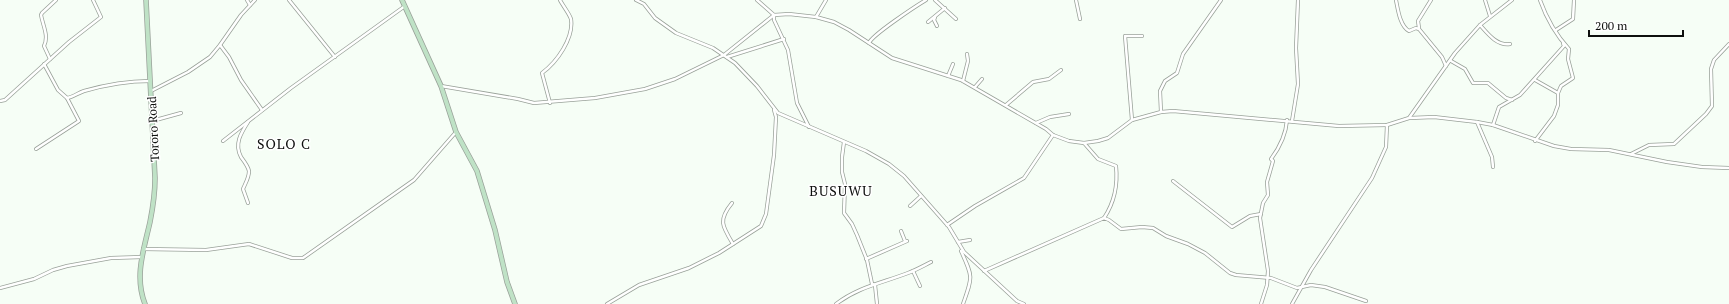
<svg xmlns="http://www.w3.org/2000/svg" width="1729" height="304" font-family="'PT Serif',serif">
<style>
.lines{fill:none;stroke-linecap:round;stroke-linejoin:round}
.street-casing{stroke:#99a199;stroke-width:4}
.secondary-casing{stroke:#99a199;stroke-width:5.5}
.street{stroke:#fff;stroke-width:2.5}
.secondary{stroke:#bfe2c6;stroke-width:4}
.labels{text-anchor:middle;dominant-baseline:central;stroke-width:3;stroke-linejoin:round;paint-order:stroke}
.street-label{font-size:12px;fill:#0e100e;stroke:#fff}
.quarter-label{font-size:14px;letter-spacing:1px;fill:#0e100e;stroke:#fff}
</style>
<rect width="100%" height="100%" fill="#f6fef6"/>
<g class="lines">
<g class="street-casing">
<g id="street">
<polyline points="247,0 250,5"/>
<polyline points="289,0 335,57"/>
<polyline points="636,0 644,4 655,18 676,33 713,48 735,63 757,86 778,113 866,151 889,164 904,176 949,227 964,252 1017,301 1024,304"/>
<polyline points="757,0 774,15 774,20 788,50 797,103 809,127"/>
<polyline points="935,0 956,19"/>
<polyline points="1076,0 1080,19"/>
<path d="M1396,0c2,10 4,26 13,31l7,-3 3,1 23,28 4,9"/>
<polyline points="1485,0 1490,16"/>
<polyline points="816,17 826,0"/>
<polyline points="935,17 934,20 937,26"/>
<polyline points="928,22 945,8"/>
<path d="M1480,25c8,9 17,21 30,19"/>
<polyline points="1419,28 1418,21 1431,0"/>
<polyline points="1556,30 1573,19 1574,0"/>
<path d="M869,43c3,-8 47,-37 57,-43"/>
<polyline points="220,45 229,57 241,80 262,110"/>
<polyline points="727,57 784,39"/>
<path d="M50,59l-6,-13c5,-10 -1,-20 -3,-31l1,-2 14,-13"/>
<polyline points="1451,61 1465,69 1473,83 1488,83 1506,98 1512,100"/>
<path d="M44,64l14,26 9,8c6,-1 11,-5 17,-7 21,-6 44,-10 66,-10"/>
<polyline points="948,76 953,64"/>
<polyline points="1535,80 1558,93"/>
<polyline points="963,81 968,61 967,54"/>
<polyline points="441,86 518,99 534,103 595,98 645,89 675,79 724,55 774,15 789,14 816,17 834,22 849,30 892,58 961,80 1046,129 1053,135 1069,141 1084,143 1098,141 1108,138 1132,120 1161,112 1173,111 1339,126 1387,125 1409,118 1455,53 1480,25 1512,0"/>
<polyline points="975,87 982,79"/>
<polyline points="151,91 188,72 210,57 220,45 241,15 255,0"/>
<polyline points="0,101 5,100 69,42 101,17 93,0"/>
<path d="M550,103l-8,-30c15,-11 32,-35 29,-54 -2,-6 -8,-13 -11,-19"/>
<polyline points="1006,105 1033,82 1049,79 1061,70"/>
<polyline points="1161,112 1160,91 1165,81 1177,73 1183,54 1221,0"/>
<polyline points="1410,118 1434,117 1477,122 1493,125 1554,146 1571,149 1609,150 1667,162 1702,167 1729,168"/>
<polyline points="1132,120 1125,36 1142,36"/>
<polyline points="152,121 181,113"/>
<polyline points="1292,121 1298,84 1296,48 1298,0"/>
<path d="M248,122c-7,11 -14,22 -7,35 3,4 7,9 8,14 0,7 -4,13 -6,18l5,14"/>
<polyline points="1477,122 1492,157 1493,167"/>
<polyline points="1036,123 1050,117 1069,114"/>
<polyline points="1493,125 1499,107 1520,95 1564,46 1563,43"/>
<polyline points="223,141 291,88 405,6"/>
<path d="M1535,141l19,-25 4,-11v-12l3,-7 12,-8 -5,-19 1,-10c-12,-13 -23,-32 -29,-49"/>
<polyline points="844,142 842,157 842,172 845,184 844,213 852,224 857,235 867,260 872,284 875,285 877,304"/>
<path d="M1084,143l14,16 18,7c2,19 -2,37 -12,52"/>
<polyline points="36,149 79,121 67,98"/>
<polyline points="1631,154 1649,145 1674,144 1706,114 1712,106 1711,69 1714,60 1729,44"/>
<polyline points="1173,181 1232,227 1250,216 1261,214"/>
<path d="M732,203c-14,17 -10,23 1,41"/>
<polyline points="910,206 921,196"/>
<polyline points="947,225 975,206 1024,178 1053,135"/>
<polyline points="901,231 905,241"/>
<polyline points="958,242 970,240"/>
<polyline points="143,249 206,250 249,244 292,258 303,258 414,180 456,132"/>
<path d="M961,251c12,26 12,25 2,53"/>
<polyline points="866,259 907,241"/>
<polyline points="913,271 920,286"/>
<polyline points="984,271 1104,218 1109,220 1121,229 1142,227 1153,228 1166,236 1188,244 1205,253 1230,273 1236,275 1271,278 1297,288 1311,285 1325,287 1366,301"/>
<polyline points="0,288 34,279 53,270 67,266 111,258 142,257"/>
<polyline points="607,304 639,285 689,268 719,253 761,226 766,214 774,155 776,117 774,110"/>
<path d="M836,304c22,-17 46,-21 72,-31 8,-3 15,-7 23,-11"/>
<path d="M1261,304l6,-19 1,-14 -8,-53 3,-15 5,-8 -1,-13 6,-21 -2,-2c9,-12 15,-25 16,-39"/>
<polyline points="1292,304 1311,270 1372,178 1386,147 1387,125"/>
</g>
</g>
<g class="secondary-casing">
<g id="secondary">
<polyline points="402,0 441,86 456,132 477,171 495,230 507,282 515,304"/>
<path d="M145,304c-11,-28 -1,-55 5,-82 3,-15 5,-29 5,-44l-9,-178"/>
</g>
</g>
<use href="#street" class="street"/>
<use href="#secondary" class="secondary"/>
</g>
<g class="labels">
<g class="street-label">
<text transform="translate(153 129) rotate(-93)">Tororo Road</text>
</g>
<g class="quarter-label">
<text x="284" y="143">SOLO C</text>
<text x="841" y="190">BUSUWU</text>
</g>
</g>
<path d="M1589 30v6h94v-6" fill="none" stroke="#0e100e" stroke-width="2"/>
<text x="1595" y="30" font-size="12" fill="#0e100e" stroke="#ffffff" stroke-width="3" paint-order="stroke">200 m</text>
</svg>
